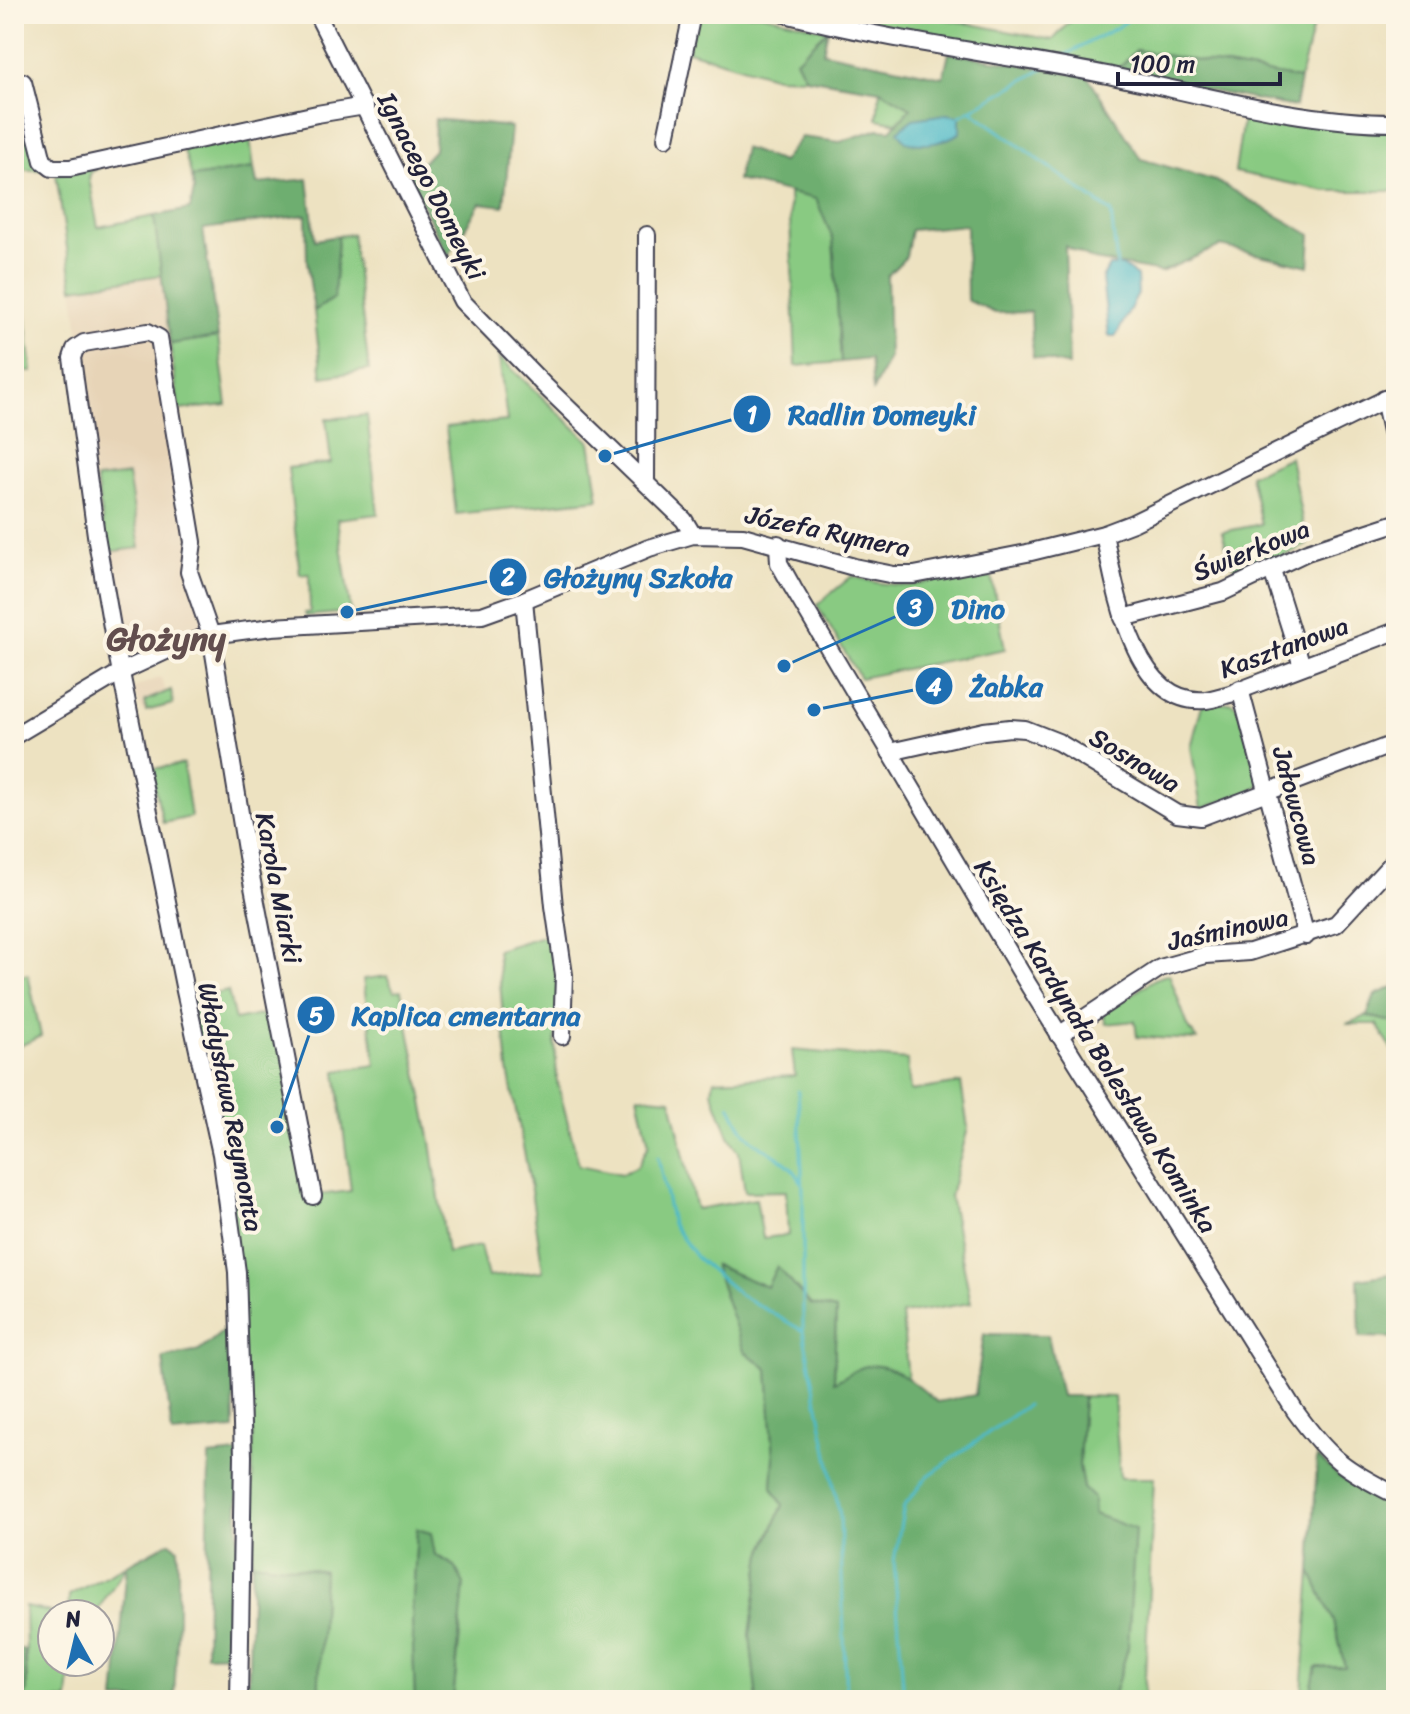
<svg xmlns="http://www.w3.org/2000/svg" width="1410" height="1714" font-family="Sriracha,sans-serif">
<style>
.built{fill:#e7d4b7}
.green{fill:#89ca82;stroke:#56765e;stroke-width:2}
.forest{fill:#6eae70;stroke:#486856;stroke-width:2}
.water{fill:#4dbac8;stroke:#386e82;stroke-width:2}
.lines{fill:none;stroke-linecap:round;stroke-linejoin:round}
.stream{stroke:#4dbac8;stroke-width:3}
.minor-casing{stroke:#403f4f;stroke-width:20}
.minor{stroke:#fff;stroke-width:16}
.labels{text-anchor:middle;dominant-baseline:central;stroke-width:8;stroke-linejoin:round;paint-order:stroke}
.street-label{font-size:26px;fill:#22223b;stroke:#fcf5e5}
.district-label{font-size:34px;font-weight:bold;fill:#624e4e;stroke:#fcf5e5}
.leader{fill:none;stroke:#1f6fb2;stroke-width:3}
.callout-dot{fill:#1f6fb2;stroke:#fcf5e5;stroke-width:3}
.mark-label{font-size:24px;text-anchor:middle;font-weight:bold;fill:#fff}
.callout-label{font-size:28px;text-anchor:middle;font-weight:bold;fill:#1f6fb2;stroke:#fcf5e5;stroke-width:8;stroke-linejoin:round;paint-order:stroke}
</style>
<rect width="100%" height="100%" fill="#fcf5e5"/>
<filter id="ink" filterUnits="userSpaceOnUse"><feTurbulence type="fractalNoise" baseFrequency=".0125" numOctaves="2"/><feDisplacementMap in="SourceGraphic" scale="16" xChannelSelector="R" yChannelSelector="G"/><feConvolveMatrix kernelMatrix="1 2 1 2 8 2 1 2 1" color-interpolation-filters="sRGB"/></filter>
<filter id="wash" filterUnits="userSpaceOnUse"><feTurbulence type="fractalNoise" baseFrequency=".006" numOctaves="4" result="noise"/><feDisplacementMap in="SourceGraphic" scale="32" xChannelSelector="R" yChannelSelector="G"/><feGaussianBlur stdDeviation="1.8" result="paint"/><feColorMatrix in="noise" values="0 0 0 0 0 0 0 0 0 0 0 0 0 0 0 0 0 1.4 0 .05"/><feComposite in="paint" operator="in"/></filter>
<g filter="url(#wash)">
<rect width="100%" height="100%" fill="#ede2c1"/>
<g class="built">
<polygon points="162,275 174,381 199,534 197,578 211,628 123,661 79,379 79,331 73,288"/>
<polygon points="160,677 166,691 171,690 173,704 143,712 132,689"/>
</g>
<g class="green">
<polygon points="698,14 762,14 828,30 797,60 806,78 776,77 688,51"/>
<polygon points="806,14 920,14 1053,40 1077,14 1316,14 1300,79 1136,50 1115,73"/>
<polygon points="880,90 911,108 897,123 877,119"/>
<polygon points="1244,112 1396,126 1396,191 1326,191 1235,172"/>
<polygon points="19,122 25,122 29,126 49,170 14,170 14,144 22,135"/>
<polygon points="249,132 254,168 192,177 183,148"/>
<polygon points="101,167 91,172 89,178 98,227 154,216 162,275 73,288 56,174"/>
<polygon points="789,193 816,198 833,239 841,362 796,366"/>
<polygon points="14,207 32,371 14,373"/>
<polygon points="352,234 369,370 322,377 314,311 334,298 338,236"/>
<polygon points="218,337 227,405 179,410 170,344"/>
<polygon points="499,357 590,442 599,499 456,514 446,427 507,421"/>
<polygon points="367,415 378,514 337,519 351,612 306,616 305,613 310,612 309,574 300,575 288,468 331,463 326,419"/>
<polygon points="1290,457 1307,545 1239,577 1229,556 1222,532 1261,524 1250,475"/>
<polygon points="128,475 140,548 107,552 96,479"/>
<polygon points="990,569 1005,649 860,678 817,605 852,576 878,583 908,586"/>
<polygon points="171,690 173,704 146,711 145,701"/>
<polygon points="1231,702 1238,707 1260,781 1257,788 1201,809 1191,747 1202,705"/>
<polygon points="183,764 191,817 163,823 151,769"/>
<path d="M549,934l11,49 -5,60 2,38 22,84 43,9 16,-8 11,-22 -11,-48 33,3 25,110 60,-10 7,39 25,-3 -2,-44 -41,1 -6,-40 -10,-16 -17,-45 2,-11 81,-4 -3,-26 115,10 3,31 51,-8 7,45 -18,68 21,107 -69,11 6,66c-36,-21 -39,-16 -74,3l2,-73 -26,-6 -33,-37 -10,20 -52,-22 29,86 24,18 6,89 -2,29 11,18 -21,49 -12,81 7,65h-304l8,-75 -6,-59 -20,-11 -18,-26 -5,89 3,82h-97l6,-129 -72,-9 1,-146 -6,-18 -55,-399 36,-8 7,29 40,-8 43,183 33,-4 -15,-120 40,-6 -13,-86 24,-3 7,15 7,-1 30,152 16,111 33,-7 8,31 55,-6 -14,-94 -21,-107 -11,-120z"/>
<polygon points="28,974 41,1036 14,1049 14,978"/>
<polygon points="1169,974 1188,1026 1197,1040 1137,1037 1135,1021 1106,1024 1103,1014 1155,979"/>
<polygon points="1367,1016 1396,1023 1396,1057 1377,1024 1346,1024"/>
<polygon points="1083,1396 1114,1397 1120,1478 1154,1478 1144,1700 1112,1700 1128,1648 1094,1514 1083,1488 1079,1465"/>
<polygon points="127,1565 95,1614 68,1614 69,1595"/>
<polygon points="1311,1571 1334,1621 1345,1667 1316,1667 1309,1700 1245,1700 1246,1693 1302,1693"/>
<polygon points="25,1607 60,1614 52,1614 52,1662 71,1662 68,1700 21,1700 27,1690"/>
</g>
<g class="forest">
<polygon points="828,30 823,52 943,77 949,53 1087,75 1141,159 1216,181 1311,235 1309,266 1220,246 1161,272 1094,260 1065,246 1069,366 1033,357 1031,312 995,313 967,300 966,225 911,230 906,257 887,276 889,357 873,390 870,359 841,362 833,239 816,199 737,180 744,148 782,162 801,137 840,142 878,129 891,130 911,108 880,90 806,78 796,60"/>
<polygon points="1136,50 1300,79 1295,107 1115,73"/>
<polygon points="435,119 511,127 504,206 480,203 448,257 409,177 434,150"/>
<polygon points="254,168 257,184 308,179 315,240 338,236 334,298 314,311 307,261 306,215 203,229 218,337 170,344 154,216 190,209 194,190 192,177"/>
<polygon points="1396,986 1396,1023 1367,1016 1375,995"/>
<path d="M714,1265l53,22 10,-21 33,38 26,6 -2,72c9,-4 19,-12 29,-15 26,-8 56,19 74,35l38,-7 9,-61 64,1 13,61h22l-4,69 4,23 10,10 1,16 41,15 -7,119 -16,52h-355l-7,-65 12,-81 21,-49 -11,-18 2,-29 -6,-89 -24,-18z"/>
<polygon points="1396,1273 1396,1379 1393,1338 1360,1337 1358,1279"/>
<polygon points="233,1323 234,1429 172,1434 163,1358 199,1351"/>
<polygon points="238,1453 238,1654 206,1655 209,1456"/>
<polygon points="1317,1457 1341,1478 1392,1508 1387,1596 1396,1597 1396,1700 1309,1700 1316,1667 1345,1667 1334,1621 1311,1571"/>
<polygon points="417,1529 431,1533 435,1555 455,1566 464,1585 453,1700 415,1700 412,1618"/>
<polygon points="170,1542 178,1548 178,1618 174,1700 115,1700 127,1565"/>
<polygon points="252,1562 324,1571 318,1700 248,1700"/>
<polygon points="14,1649 24,1650 27,1690 21,1700 14,1700"/>
</g>
<g class="water">
<path d="M946,114l14,2v17c-19,10 -33,14 -54,9l-8,-11 15,-12z"/>
<polygon points="1109,266 1122,266 1137,276 1138,294 1116,336 1109,336 1102,279"/>
</g>
<g class="lines">
<g class="stream">
<polyline points="1056,60 1118,27 1136,14"/>
<polyline points="970,110 1111,212 1117,266"/>
<polyline points="960,116 1043,69"/>
<polyline points="798,1091 803,1193 803,1331 840,1516 846,1700"/>
<path d="M730,1105c6,11 11,26 21,34 17,14 39,21 50,42"/>
<polyline points="658,1157 672,1224 696,1257 739,1294 803,1331"/>
<polyline points="904,1700 894,1561 904,1506 928,1476 1027,1405"/>
</g>
</g>
</g>
<g filter="url(#ink)">
<g class="lines">
<g class="minor-casing">
<g id="minor">
<polyline points="317,14 462,301 546,387 684,520 693,535"/>
<path d="M785,14c104,27 211,39 317,60 97,19 194,49 294,49"/>
<polyline points="23,82 43,161 52,168 70,168 317,114 365,106"/>
<polyline points="666,138 692,14"/>
<polyline points="1384,399 1396,454"/>
<polyline points="646,482 647,235"/>
<path d="M1104,534c11,51 28,173 102,166 8,-1 16,-4 24,-6l166,-63"/>
<path d="M778,544l1,19 14,25 236,398 266,425c34,47 50,59 101,84"/>
<polyline points="1272,570 1302,666"/>
<polyline points="524,600 554,906 564,975 562,1036"/>
<polyline points="1123,618 1223,592 1307,552 1396,523"/>
<polyline points="1240,689 1306,936"/>
<polyline points="14,736 121,672 166,651 211,635 272,627 482,615 524,600 649,548 693,535 743,536 854,567 894,575 914,575 1027,553 1104,534 1133,523 1396,394"/>
<polyline points="890,752 984,731 1010,728 1025,729 1058,742 1177,814 1201,817 1396,743"/>
<polyline points="1059,1035 1160,968 1206,955 1250,952 1336,924 1396,859"/>
<polyline points="239,1700 243,1456 237,1272 221,1154 185,991 113,633 96,535 72,358 75,349 84,343 148,332 159,338 193,542 189,572 211,635 247,856 313,1196"/>
</g>
</g>
<use href="#minor" class="minor"/>
</g>
</g>
<g class="labels">
<g class="street-label">
<text transform="translate(432 186) rotate(63)">Ignacego Domeyki</text>
<text transform="translate(828 531) rotate(12)">Józefa Rymera</text>
<text transform="translate(1251 550) rotate(-22)">Świerkowa</text>
<text transform="translate(1284 647) rotate(-20)">Kasztanowa</text>
<text transform="translate(1135 760) rotate(31)">Sosnowa</text>
<text transform="translate(1297 806) rotate(75)">Jałowcowa</text>
<text transform="translate(279 888) rotate(79)">Karola Miarki</text>
<text transform="translate(1228 929) rotate(-12)">Jaśminowa</text>
<text transform="translate(1096 1046) rotate(58)">Księdza Kardynała Bolesława Kominka</text>
<text transform="translate(231 1107) rotate(79)">Władysława Reymonta</text>
</g>
<g class="district-label">
<text x="166" y="639">Głożyny</text>
</g>
</g>
<path class="leader" d="M605 456L752 414M347 612L508 577M784 666L915 608M814 710L934 686M277 1127L316 1015"/>
<g class="callout-dot">
<circle cx="605" cy="456" r="8"/>
<circle cx="347" cy="612" r="8"/>
<circle cx="784" cy="666" r="8"/>
<circle cx="814" cy="710" r="8"/>
<circle cx="277" cy="1127" r="8"/>
<circle cx="752" cy="414" r="20"/>
<circle cx="508" cy="577" r="20"/>
<circle cx="915" cy="608" r="20"/>
<circle cx="934" cy="686" r="20"/>
<circle cx="316" cy="1015" r="20"/>
</g>
<g class="mark-label">
<text x="752" y="423">1</text>
<text x="508" y="585">2</text>
<text x="915" y="616">3</text>
<text x="934" y="695">4</text>
<text x="316" y="1024">5</text>
</g>
<g class="callout-label">
<text x="882" y="424">Radlin Domeyki</text>
<text x="638" y="587">Głożyny Szkoła</text>
<text x="978" y="618">Dino</text>
<text x="1006" y="696">Żabka</text>
<text x="466" y="1025">Kaplica cmentarna</text>
</g>
<rect width="1410" height="1714" fill="none" stroke="#fcf5e5" stroke-width="48"/>
<g transform="translate(76 1638) rotate(352)"><circle r="38" fill="#fcf5e5" stroke="#a5a1a1" stroke-width="2"/>
<path d="M0-6L14 30L0 20L-14 30Z" fill="#1f6fb2"/>
<text y="-12" font-size="22" font-weight="bold" text-anchor="middle" fill="#22223b">N</text>
</g>
<path d="M1118 72v12h162v-12" fill="none" stroke="#22223b" stroke-width="4"/>
<text x="1130" y="72" font-size="24" fill="#22223b" stroke="#fcf5e5" stroke-width="6" paint-order="stroke">100 m</text>
</svg>
